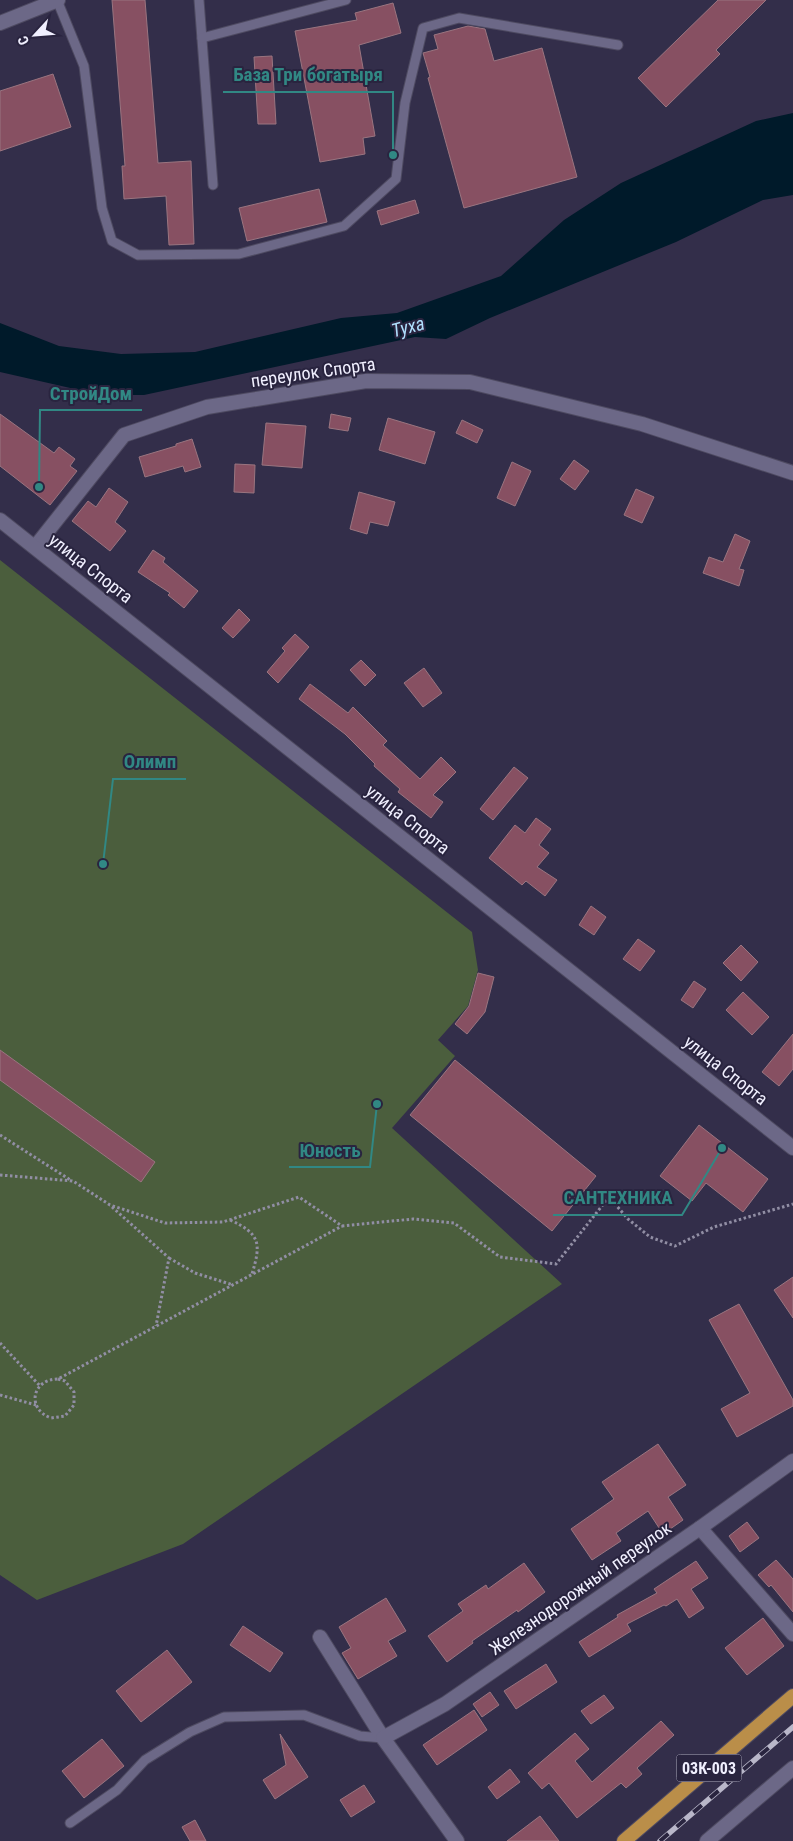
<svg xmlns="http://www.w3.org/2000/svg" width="793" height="1841" font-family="'Roboto Condensed',sans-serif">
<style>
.green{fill:#4b5e3d}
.water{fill:#001a2a}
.building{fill:#875062;stroke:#9a7580}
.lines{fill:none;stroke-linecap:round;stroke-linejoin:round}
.service-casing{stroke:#4e4a61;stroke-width:11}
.minor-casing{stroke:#4e4a61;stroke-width:16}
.tertiary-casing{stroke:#4e4a61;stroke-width:16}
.primary-casing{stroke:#4e4a61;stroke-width:16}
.path{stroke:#918ea4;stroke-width:3;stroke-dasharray:2.5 2.5;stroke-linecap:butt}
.service{stroke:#6c6887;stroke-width:9}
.minor{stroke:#6c6887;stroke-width:14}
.tertiary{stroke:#6c6887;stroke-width:14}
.primary{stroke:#ba8e49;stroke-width:14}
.rail-casing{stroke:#b9b7c9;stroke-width:5.5}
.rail{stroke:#29243f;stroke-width:4;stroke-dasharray:11;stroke-linecap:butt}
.labels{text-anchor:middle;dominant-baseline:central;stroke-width:4;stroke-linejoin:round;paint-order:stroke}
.shield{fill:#29243f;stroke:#b4b2c5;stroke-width:1}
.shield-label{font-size:16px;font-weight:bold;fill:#f0effe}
.street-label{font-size:18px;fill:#f0effe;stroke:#29243f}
.water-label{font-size:19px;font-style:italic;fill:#afdefc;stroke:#29243f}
.leader{fill:none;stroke:#318884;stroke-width:2}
.callout-dot{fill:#318884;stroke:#29243f;stroke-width:2}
.callout-label{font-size:19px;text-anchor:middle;font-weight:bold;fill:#318884;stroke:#29243f;stroke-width:4;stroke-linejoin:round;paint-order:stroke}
</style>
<rect width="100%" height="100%" fill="#332e4a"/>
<polygon class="green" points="0,560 472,932 478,970 468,1006 438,1040 455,1056 392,1128 562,1284 183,1544 37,1600 0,1575"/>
<polygon class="water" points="793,113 793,195 763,200 676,242 490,318 446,339 415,337 144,395 101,395 0,372 0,323 59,346 121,354 195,352 341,318 397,313 501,276 564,220 621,183 756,121"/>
<g class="building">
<polygon points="112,0 145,0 158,163 191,161 194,244 169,245 166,196 124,199 122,166 125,166"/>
<polygon points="718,0 766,0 716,50 720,54 666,107 638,78"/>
<polygon points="393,3 401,33 359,45 375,136 363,138 365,154 320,162 295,31 357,20 355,13"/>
<polygon points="468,26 485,29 494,61 542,48 577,177 464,208 428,78 430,77 423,53 438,49 434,35"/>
<polygon points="272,56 276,124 258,124 254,57"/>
<polygon points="53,74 71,127 0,151 0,91"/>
<polygon points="319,189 327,222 247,241 239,208"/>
<polygon points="415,200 419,213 381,225 377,211"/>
<polygon points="0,414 54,453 59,447 75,459 70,466 77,471 50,505 0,466"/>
<polygon points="331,414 351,418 348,431 329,428"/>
<polygon points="388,418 435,432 425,464 379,450"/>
<polygon points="462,420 483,430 477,443 456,433"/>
<polygon points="266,423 306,426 302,468 262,465"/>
<polygon points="192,439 201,467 185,472 183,466 145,477 139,457 176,446 176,444"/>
<polygon points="574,460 589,471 575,490 560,479"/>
<polygon points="512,462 531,471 515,506 497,498"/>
<polygon points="235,464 255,465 254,493 234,492"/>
<polygon points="109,488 128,502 115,522 126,531 110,551 72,521 88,501 96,507"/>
<polygon points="636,489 654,497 642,523 624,515"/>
<polygon points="359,492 395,502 388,526 370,522 367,534 350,529"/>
<polygon points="735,534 750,541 739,569 744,570 739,586 703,573 709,557 723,562"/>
<polygon points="153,550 165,558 163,562 198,591 184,608 168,595 170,593 138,572"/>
<polygon points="239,609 250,620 233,638 222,628"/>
<polygon points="295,634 309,647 278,683 267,672 285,651 282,648"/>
<polygon points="361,660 376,675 365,686 350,670"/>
<polygon points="424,668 442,693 423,707 404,683"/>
<polygon points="310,684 348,713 353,707 387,741 383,745 420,779 441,757 456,772 433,795 443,802 431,818 398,792 400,789 374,766 375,764 345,734 299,699"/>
<polygon points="514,767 528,778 493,820 480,809"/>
<polygon points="536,818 551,829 539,845 549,853 537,867 557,880 545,896 526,881 522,885 489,858 515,825 525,833"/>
<polygon points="591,906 606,917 594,935 579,925"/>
<polygon points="638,939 655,951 640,971 623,959"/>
<polygon points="741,945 758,962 741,981 723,963"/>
<polygon points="478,973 494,977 485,1012 467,1034 455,1024 469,1006"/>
<polygon points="694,981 706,989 693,1008 681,1000"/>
<polygon points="743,992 769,1017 752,1035 726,1010"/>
<polygon points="793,1034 793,1069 779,1086 762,1072"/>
<polygon points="0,1050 155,1162 141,1182 0,1080"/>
<polygon points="455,1060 596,1176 552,1231 410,1115"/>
<polygon points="699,1125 768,1179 743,1212 706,1183 692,1201 660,1176"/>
<polygon points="793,1277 793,1318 774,1290"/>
<polygon points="739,1304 793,1400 793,1406 737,1437 721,1409 750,1393 709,1320"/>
<polygon points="658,1444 686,1485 668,1497 683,1520 663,1534 648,1511 616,1533 621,1541 592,1560 571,1529 614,1499 602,1482"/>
<polygon points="747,1522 759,1538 740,1552 729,1536"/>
<polygon points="776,1560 793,1579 793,1612 771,1585 769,1587 758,1575"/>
<polygon points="696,1561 708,1578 691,1589 704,1608 689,1618 677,1599 666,1606 664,1605 627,1624 631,1631 589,1657 579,1642 618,1617 617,1615 657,1593 654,1589"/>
<polygon points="524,1563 545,1592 518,1612 517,1610 472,1641 473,1643 447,1662 428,1636 463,1611 458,1604 486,1585 488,1589"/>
<polygon points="386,1598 406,1631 388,1641 397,1656 358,1679 342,1653 351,1648 339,1627"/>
<polygon points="763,1618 784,1646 747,1675 725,1648"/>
<polygon points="243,1626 283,1653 270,1672 230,1645"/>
<polygon points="167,1650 192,1682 141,1722 116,1691"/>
<polygon points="546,1664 557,1682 516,1709 504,1691"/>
<polygon points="490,1692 499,1705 482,1717 473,1704"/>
<polygon points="604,1695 614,1708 591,1724 581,1711"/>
<polygon points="474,1710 487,1730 437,1765 423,1745"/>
<polygon points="661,1721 674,1735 637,1768 642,1774 626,1788 621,1783 577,1818 549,1783 542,1789 528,1773 575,1733 589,1749 575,1761 592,1782"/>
<polygon points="280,1734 308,1777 275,1799 263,1780 286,1765"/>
<polygon points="102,1739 124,1766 84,1798 62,1771"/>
<polygon points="510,1769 520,1782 497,1799 488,1787"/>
<polygon points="364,1785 375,1802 351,1817 340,1800"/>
<polygon points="540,1816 559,1841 507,1841"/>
<polygon points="195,1820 206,1841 190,1841 182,1827"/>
</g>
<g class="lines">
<g class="service-casing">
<g id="service">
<polyline points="57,0 84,66 102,208 112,241 138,255 239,254 344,226 396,179 405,103 423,28 459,18 618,45"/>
<polyline points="199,0 213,185"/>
<polyline points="202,38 346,0"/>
<polyline points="70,1823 117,1790 145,1760 190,1732 224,1717 304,1715 360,1736 383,1738"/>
</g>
</g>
<g class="minor-casing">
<g id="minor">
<polyline points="0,23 58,0"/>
<polyline points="35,547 124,435 207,407 366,381 470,382 642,424 793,473"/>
<polyline points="700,1528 793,1634"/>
<polyline points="320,1637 383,1738 457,1841"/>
<polyline points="383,1738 445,1704 700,1528 793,1461"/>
<polyline points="707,1841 793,1768"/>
</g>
</g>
<g class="tertiary-casing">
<polyline id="tertiary" points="0,520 793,1148"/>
</g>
<g class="primary-casing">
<polyline id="primary" points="624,1841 793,1696"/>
</g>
<g class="path">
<polyline points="0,1135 72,1181"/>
<polyline points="0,1175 73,1181 110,1205 165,1223 223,1222 299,1197 342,1226 413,1219 454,1223 500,1257 556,1264 609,1197 628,1219 650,1237 675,1246 714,1227 793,1204"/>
<polyline points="112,1207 169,1258 156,1326"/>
<path d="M230,1220c31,14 31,24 22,54"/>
<polyline points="169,1258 195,1273 233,1285"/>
<polyline points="0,1343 40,1386"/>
<path d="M58,1379l7,2 9,11v13l-9,11 -14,2c-25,-9 -19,-39 7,-39l284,-153"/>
<polyline points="0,1395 36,1405"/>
</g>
<use href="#service" class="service"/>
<use href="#minor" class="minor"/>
<use href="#tertiary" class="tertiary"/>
<use href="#primary" class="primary"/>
<g class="rail-casing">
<polyline id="rail" points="660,1841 793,1727"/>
</g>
<use href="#rail" class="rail"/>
</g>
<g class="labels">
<rect class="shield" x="676.5" y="1754.5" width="65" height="27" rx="4"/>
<g class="shield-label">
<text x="709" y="1768">03К-003</text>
</g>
<g class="street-label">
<text transform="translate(313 372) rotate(-8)">переулок Спорта</text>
<text transform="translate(91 568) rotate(38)">улица Спорта</text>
<text transform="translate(408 819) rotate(38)">улица Спорта</text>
<text transform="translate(726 1070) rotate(38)">улица Спорта</text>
<text transform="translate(580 1588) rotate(-35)">Железнодорожный переулок</text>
</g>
<g class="water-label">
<text transform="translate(408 327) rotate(-15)">Туха</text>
</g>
</g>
<path class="leader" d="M393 155L393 92H223M39 487L40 410H142M103 864L113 779H186M377 1104L370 1167H289M722 1148L682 1215H553"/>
<g class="callout-dot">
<circle cx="393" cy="155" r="5"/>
<circle cx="39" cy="487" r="5"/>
<circle cx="103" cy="864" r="5"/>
<circle cx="377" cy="1104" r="5"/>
<circle cx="722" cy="1148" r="5"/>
</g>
<g class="callout-label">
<text x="308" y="81">База Три богатыря</text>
<text x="91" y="400">СтройДом</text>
<text x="150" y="768">Олимп</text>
<text x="330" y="1157">Юность</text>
<text x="618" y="1204">САНТЕХНИКА</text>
</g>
<g transform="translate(35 35) rotate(244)" stroke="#29243f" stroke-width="4" paint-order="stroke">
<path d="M0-4L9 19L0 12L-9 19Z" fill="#f0effe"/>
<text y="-8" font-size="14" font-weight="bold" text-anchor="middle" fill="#f0effe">С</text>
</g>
</svg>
